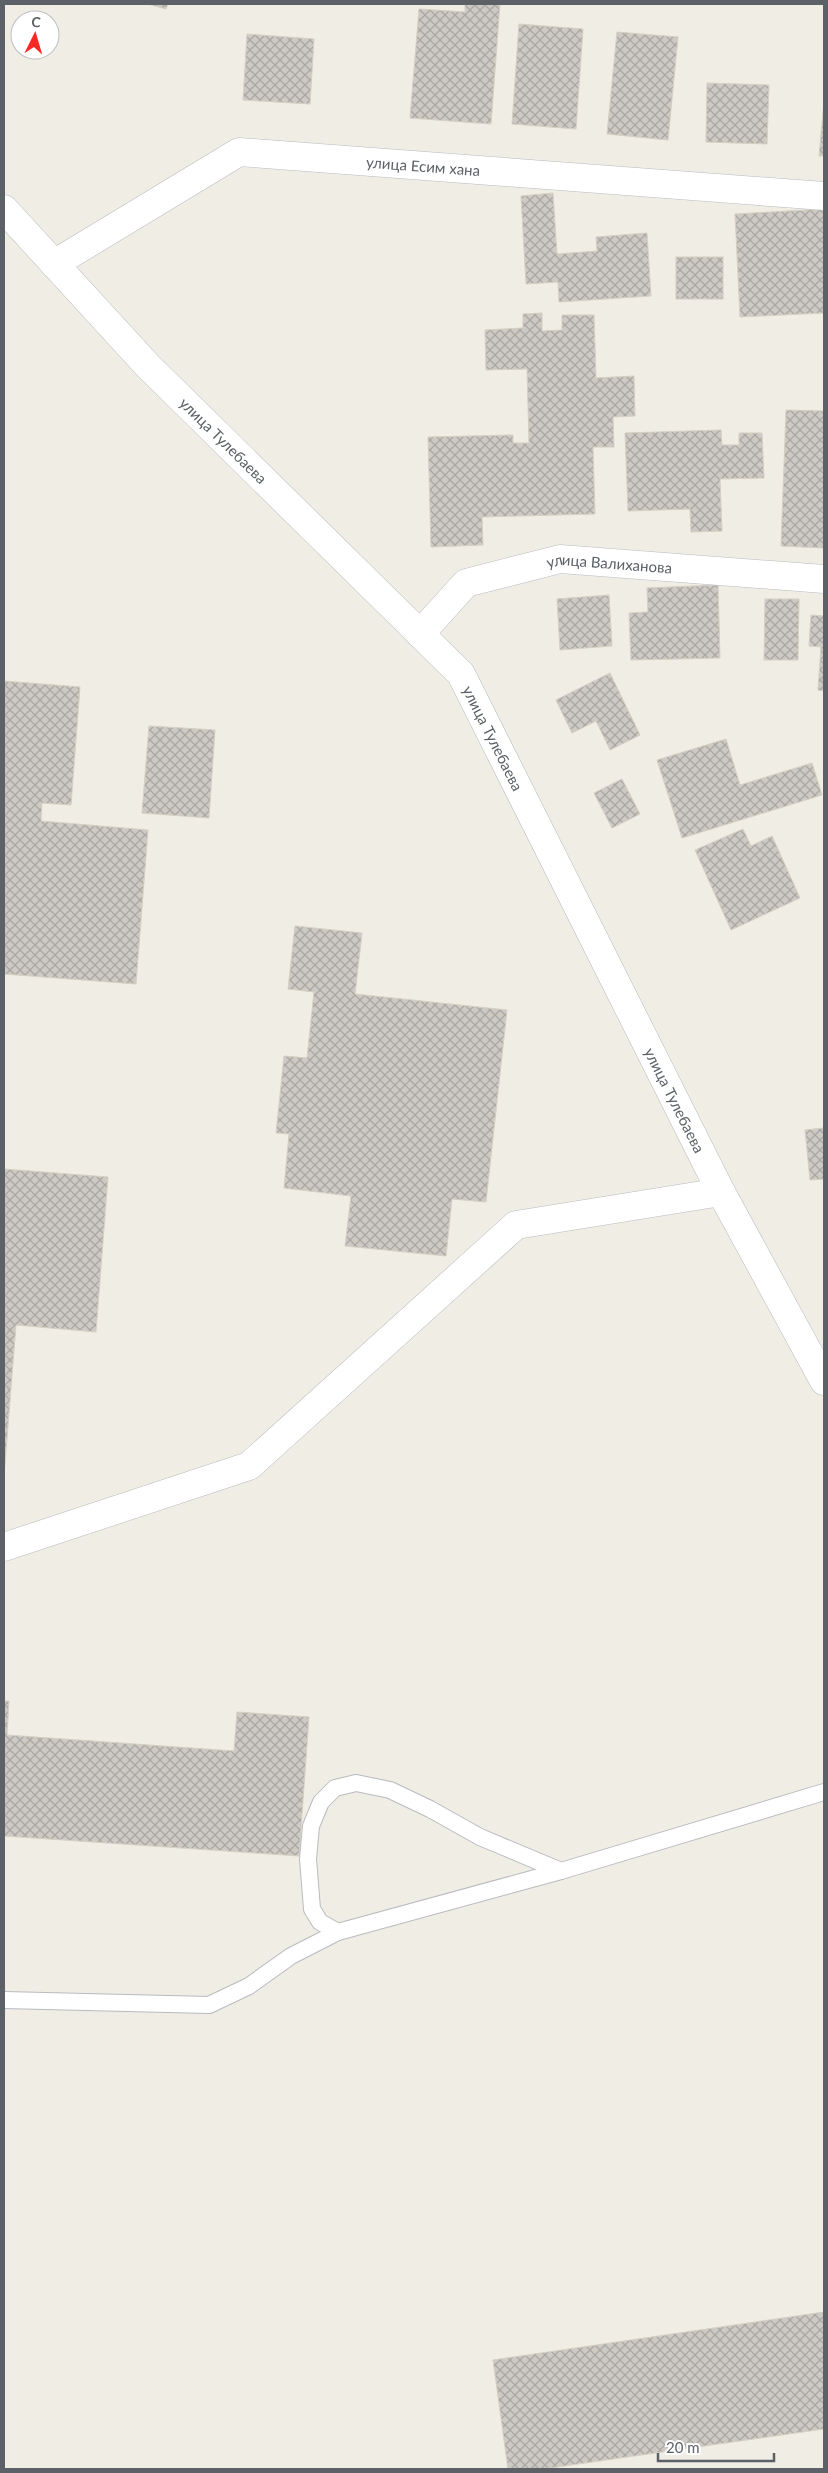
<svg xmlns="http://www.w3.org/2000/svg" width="828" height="2473" font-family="Lato,sans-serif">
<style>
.building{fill:url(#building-cross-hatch);stroke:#d6cfc2}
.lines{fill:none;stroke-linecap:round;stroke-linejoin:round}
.service-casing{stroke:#b7bbc0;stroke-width:18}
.minor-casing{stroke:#b7bbc0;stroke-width:29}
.tertiary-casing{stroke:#b7bbc0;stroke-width:29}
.service{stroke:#fff;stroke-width:16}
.minor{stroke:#fff;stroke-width:28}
.tertiary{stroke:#fff;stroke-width:28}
.labels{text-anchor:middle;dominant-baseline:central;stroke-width:4.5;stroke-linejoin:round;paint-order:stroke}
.street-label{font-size:15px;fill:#5c6167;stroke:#fff}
</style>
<defs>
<pattern id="building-cross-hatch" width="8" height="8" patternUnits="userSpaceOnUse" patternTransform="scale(1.25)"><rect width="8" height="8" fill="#cdcac4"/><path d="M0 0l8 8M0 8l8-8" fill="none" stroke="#aaa7a3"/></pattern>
</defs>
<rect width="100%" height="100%" fill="#f0ede5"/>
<g class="building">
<polygon points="148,4 168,4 166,9"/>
<polygon points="465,4 500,4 491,124 410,118 419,9 465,12"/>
<polygon points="519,24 583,29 576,129 512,124"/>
<polygon points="617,32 678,37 668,140 607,134"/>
<polygon points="247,34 314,39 310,104 243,100"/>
<polygon points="707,83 769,85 767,144 706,142"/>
<polygon points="824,101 824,156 819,156"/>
<polygon points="553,193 557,254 597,251 596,237 647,233 651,296 559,302 558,282 526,284 521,196"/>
<polygon points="824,209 824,313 740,317 735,214"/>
<rect x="676" y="257" width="47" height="42"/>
<polygon points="542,313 542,331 562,330 562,315 594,315 596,378 634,376 635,416 613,417 614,447 593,447 595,514 482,517 483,545 431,547 428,437 513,435 513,443 529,443 527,369 486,370 485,330 523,328 523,314"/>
<polygon points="786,410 824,411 824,548 781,546"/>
<polygon points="721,430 722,445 739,445 739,433 762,433 764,478 720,479 722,531 691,532 690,509 628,511 625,433"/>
<polygon points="718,585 720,658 631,660 629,613 648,612 647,588"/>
<polygon points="609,595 612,646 560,650 557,599"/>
<polygon points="765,599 799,599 798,660 764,660"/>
<polygon points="811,615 824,616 824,691 818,690 821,647 809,646"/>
<polygon points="610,673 640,735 610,750 596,721 572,733 556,700"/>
<polygon points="4,681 80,687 71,805 42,803 41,821 148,830 136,984 4,974"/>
<polygon points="149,726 215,730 209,818 142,813"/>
<polygon points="726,739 740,785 812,763 822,795 682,838 657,760"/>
<polygon points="622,779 640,814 612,828 594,793"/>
<polygon points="743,829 751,846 772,836 800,898 731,930 695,850"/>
<polygon points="295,926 362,933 355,994 507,1010 486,1202 452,1199 446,1256 345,1246 351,1196 284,1188 289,1134 276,1133 284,1056 307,1058 314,992 288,989"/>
<polygon points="824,1128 824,1179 810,1180 805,1130"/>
<polygon points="4,1169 108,1177 96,1332 16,1325 4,1476"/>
<polygon points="4,1701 9,1701 7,1735 234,1751 237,1712 309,1717 299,1856 4,1836"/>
<polygon points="824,2312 824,2429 543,2469 508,2469 493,2360"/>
</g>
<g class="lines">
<g class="service-casing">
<g id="service">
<polyline points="338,1932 320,1922 312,1909 308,1859 311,1826 321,1802 335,1788 356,1783 390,1790 430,1809 480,1837 561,1871"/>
<polyline points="4,2000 209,2005 249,1986 291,1956 338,1932 561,1871 824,1792"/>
</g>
</g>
<g class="minor-casing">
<g id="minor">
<path id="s1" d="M54,264l185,-112 585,44"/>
<path id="s2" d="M420,634l46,-51 94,-24 264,20"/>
<polyline points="4,1547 249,1466 516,1225 721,1192"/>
</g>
</g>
<g class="tertiary-casing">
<g id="tertiary">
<path id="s3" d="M4,209l143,156 314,309 260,518 103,189"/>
</g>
</g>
<use href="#service" class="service"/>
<use href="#minor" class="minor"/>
<use href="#tertiary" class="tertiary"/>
</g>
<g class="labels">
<g class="street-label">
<text stroke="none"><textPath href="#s1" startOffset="401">улица Есим хана</textPath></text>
<text stroke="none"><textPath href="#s3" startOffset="319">улица Тулебаева</textPath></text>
<text stroke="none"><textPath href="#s2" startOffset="215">улица Валиханова</textPath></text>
<text stroke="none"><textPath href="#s3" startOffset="724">улица Тулебаева</textPath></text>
<text stroke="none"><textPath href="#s3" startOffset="1129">улица Тулебаева</textPath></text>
</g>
</g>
<rect width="828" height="2473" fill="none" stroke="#5c6167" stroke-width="10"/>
<g transform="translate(35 35) rotate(5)"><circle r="24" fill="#ffffff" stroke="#bec0c2"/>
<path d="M0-4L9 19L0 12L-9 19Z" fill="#f92822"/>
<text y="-8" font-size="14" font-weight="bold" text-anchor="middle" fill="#5c6167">С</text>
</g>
<path d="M658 2453v8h116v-8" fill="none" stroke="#5c6167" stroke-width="2.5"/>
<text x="666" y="2453" font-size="15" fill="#5c6167" stroke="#ffffff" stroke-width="4" paint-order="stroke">20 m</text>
</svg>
